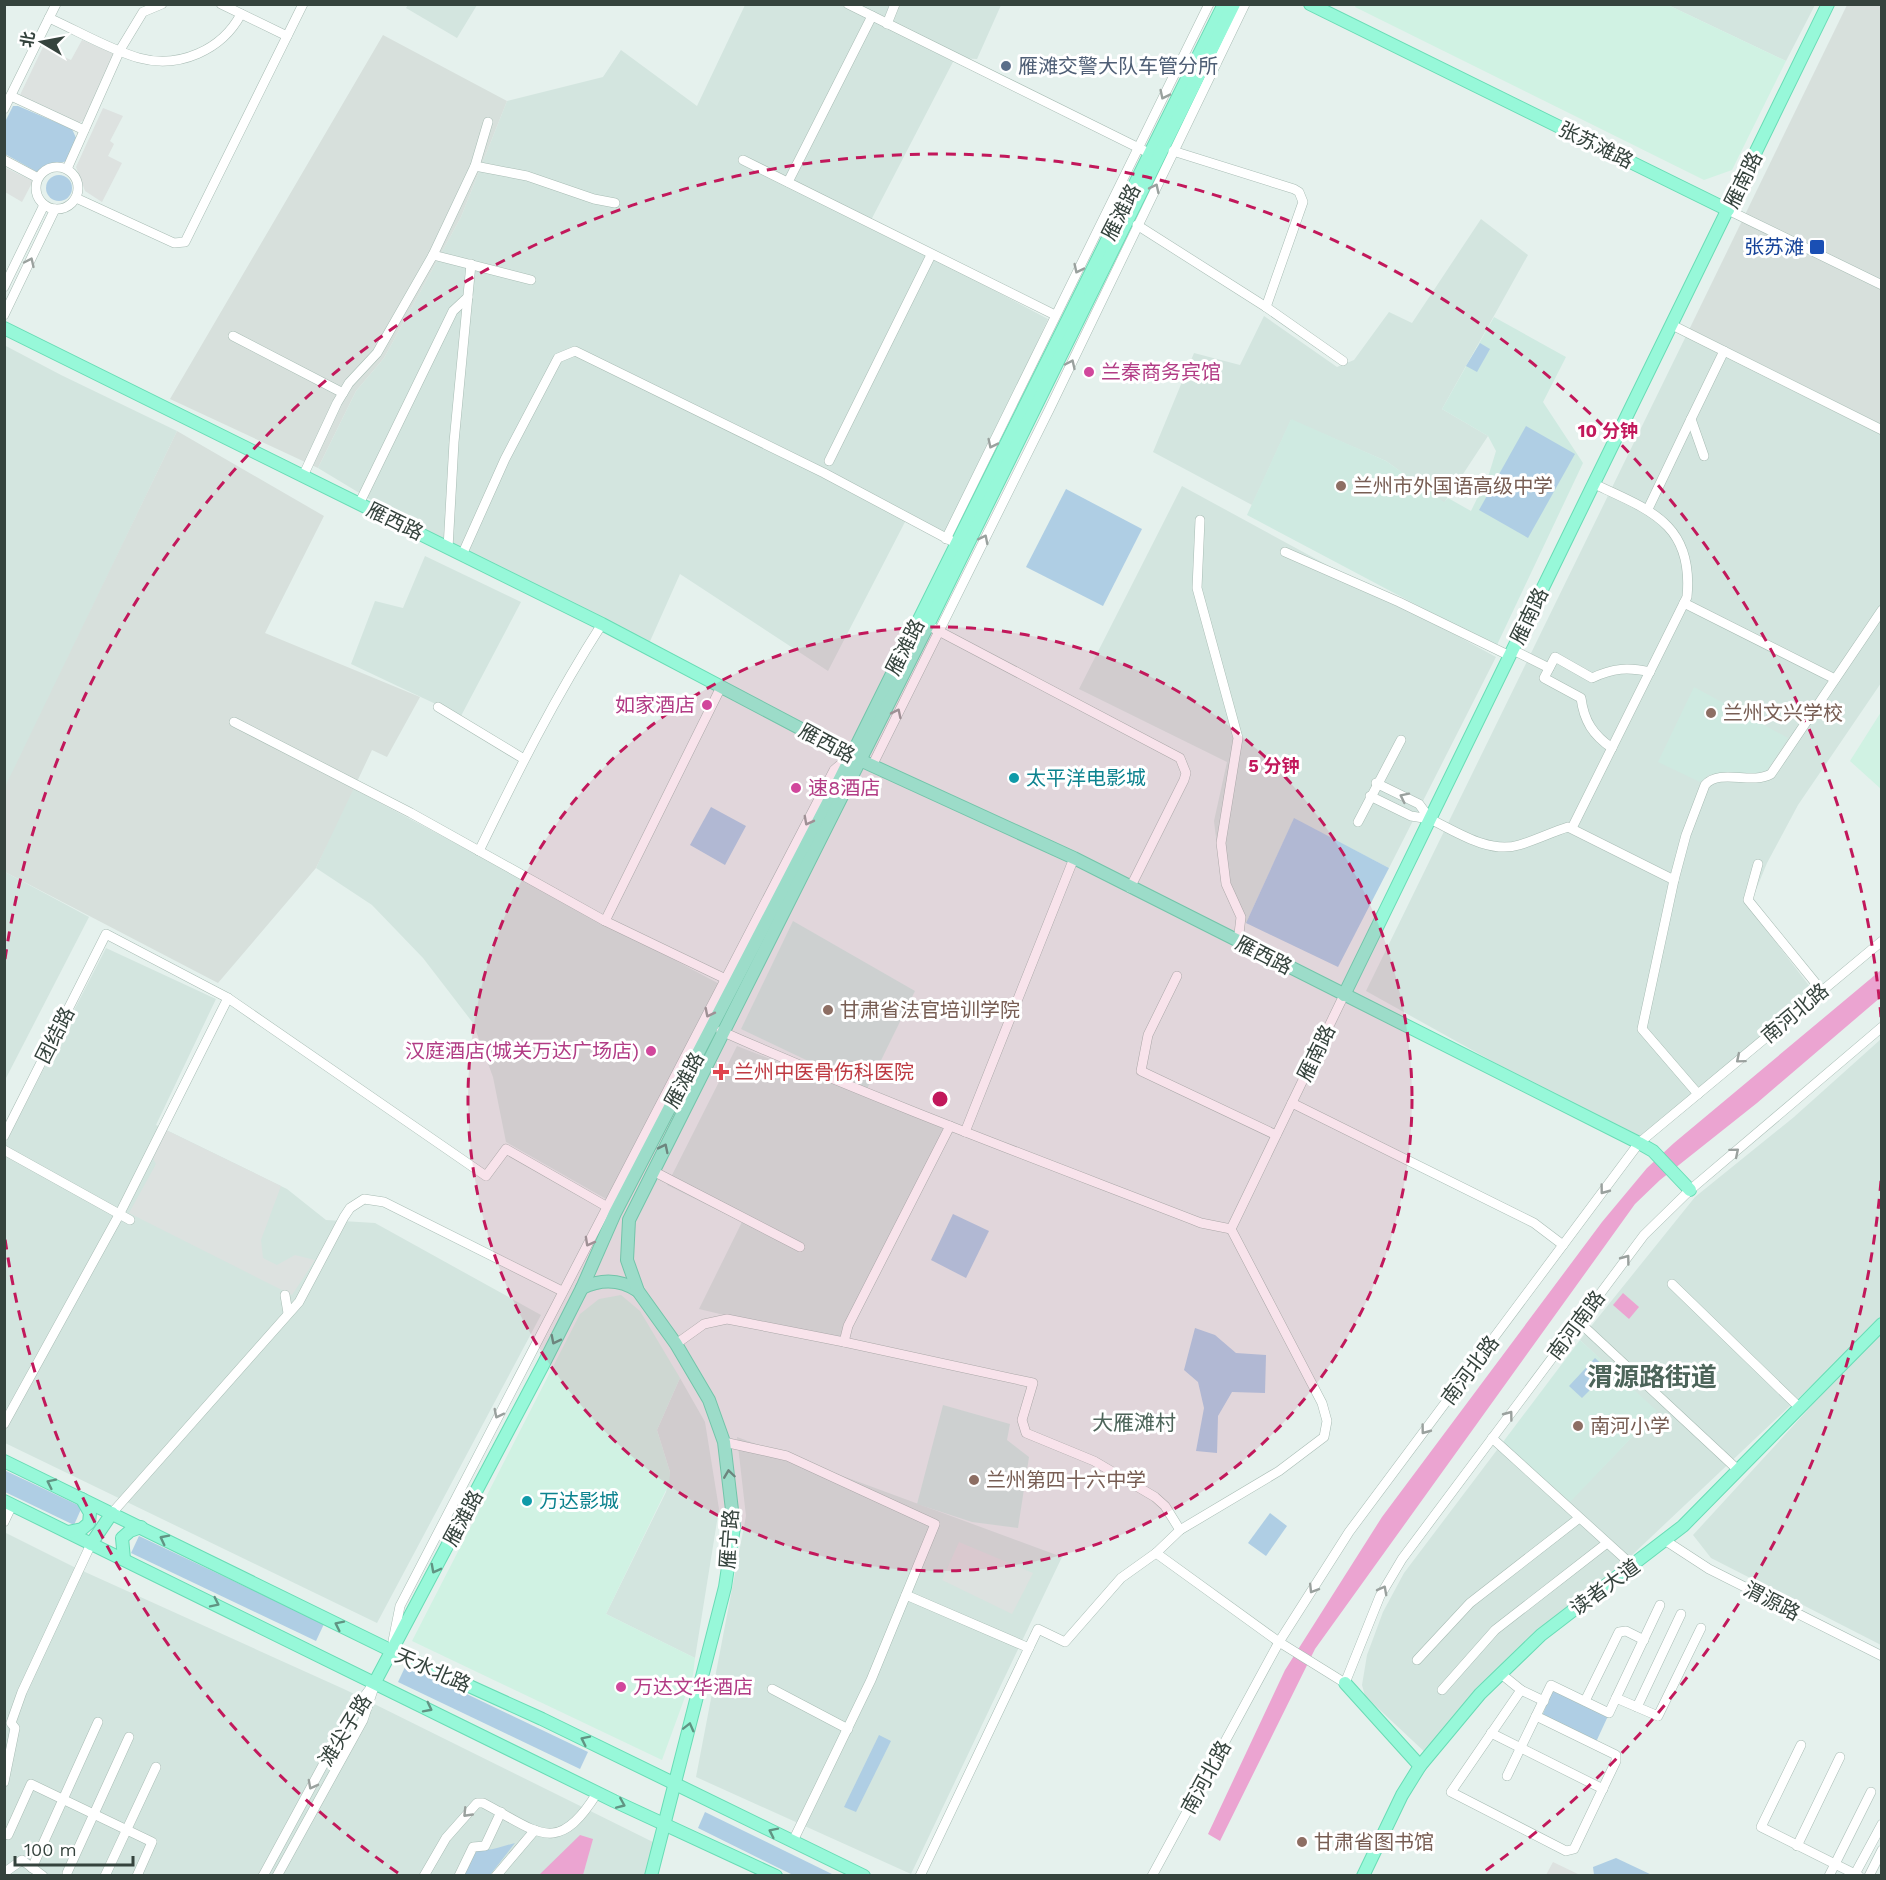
<svg xmlns="http://www.w3.org/2000/svg" width="1886" height="1880" font-family="'Work Sans','Noto Sans SC',sans-serif">
<style>
.residential{fill:#d3e5df}
.commercial{fill:#d0f2e3}
.industrial{fill:#d7e0dc}
.education{fill:#cfeae1}
.green{fill:#afcee4}
.parking{fill:#dde2e0}
.water{fill:#eba4d1}
.lines{fill:none;stroke-linecap:round;stroke-linejoin:round}
.minor-casing{stroke:#a8bcb4;stroke-width:10}
.major-casing{stroke:#68dcb5;stroke-width:14}
.minor{stroke:#fff;stroke-width:9}
.major{stroke:#97f8d9;stroke-width:12}
.oneway{stroke:#9aa19e}
.oneway2{stroke:#619483}
.ring{fill:none;stroke:#c2185b;stroke-width:3;stroke-dasharray:10 8}
.service-dot{fill:#5c6f8a;stroke:#fff;stroke-width:2}
.transit-dot{fill:#1a4fb4;stroke:#fff;stroke-width:2}
.hotel-dot{fill:#d1479c;stroke:#fff;stroke-width:2}
.education-dot{fill:#8d6e63;stroke:#fff;stroke-width:2}
.culture-dot{fill:#0f9aa8;stroke:#fff;stroke-width:2}
.health-dot{fill:#e0444e;stroke:#fff;stroke-width:2}
.labels{text-anchor:middle;dominant-baseline:central;stroke-width:6;stroke-linejoin:round;paint-order:stroke}
.service-label{font-size:20px;fill:#4e5e75;stroke:#fff;text-anchor:start}
.street-label{font-size:20px;fill:#35433d;stroke:#fff}
.transit-label{font-size:20px;fill:#164399;stroke:#fff;text-anchor:end}
.hotel-label{font-size:20px;fill:#b23c85;stroke:#fff;text-anchor:start}
.education-label{font-size:20px;fill:#785e54;stroke:#fff;text-anchor:start}
.culture-label{font-size:20px;fill:#0d838f;stroke:#fff;text-anchor:start}
.health-label{font-size:20px;fill:#be3a42;stroke:#fff;text-anchor:start}
.neighbourhood-label{font-size:21px;fill:#4d655a;stroke:#fff}
.district-label{font-size:26px;font-weight:bold;fill:#4d655a;stroke:#fff}
.centre{fill:#c2185b;stroke:#fff;stroke-width:3}
.ring-label{font-size:18px;text-anchor:middle;font-weight:bold;fill:#c2185b;stroke:#fff;stroke-width:6;stroke-linejoin:round;paint-order:stroke}
</style>
<rect width="100%" height="100%" fill="#e5f1ed"/>
<g class="residential">
<polygon points="408,5 408,4 477,5 457,38 406,8"/>
<polygon points="745,5 1001,5 977,59 955,58 869,224 1048,319 946,539 906,520 828,671 680,574 647,648 462,555 318,468 356,391 384,358 461,217 507,101 603,77 621,50 697,106"/>
<polygon points="1668,5 1815,5 1786,61"/>
<polygon points="1481,219 1528,255 1442,409 1488,436 1444,503 1386,461 1291,420 1252,505 1153,452 1194,353 1240,365 1264,316 1337,367 1354,360 1389,312 1412,323"/>
<polygon points="1686,336 1881,430 1881,683 1798,805 1767,863 1749,907 1817,996 1639,1143 1366,991"/>
<polygon points="4,345 61,375 177,431 5,789"/>
<polygon points="1182,486 1496,657 1389,868 1294,819 1246,923 1221,880 1214,821 1227,762 1079,689"/>
<polygon points="425,556 521,602 461,716 351,664 375,601 403,608"/>
<polygon points="352,788 727,988 606,1199 506,1142 493,1077 473,1023 423,958 372,905 316,868"/>
<polygon points="5,872 89,917 5,1080"/>
<polygon points="106,948 216,999 156,1125 287,1189 326,1220 375,1223 541,1315 377,1623 5,1443 4,1146"/>
<polygon points="1881,1039 1881,1320 1631,1556 1527,1640 1429,1756 1365,1696 1362,1685 1367,1655 1383,1612 1404,1573 1503,1442 1570,1501 1656,1412 1580,1340 1695,1197 1794,1117"/>
<polygon points="737,1046 945,1127 838,1342 699,1309 742,1222 667,1185"/>
<polygon points="1881,1330 1881,1645 1711,1558 1693,1535"/>
<polygon points="680,1378 705,1422 719,1509 695,1658 606,1614 666,1492 670,1472 657,1430"/>
<polygon points="737,1437 1062,1557 911,1874 696,1777 746,1516"/>
<polygon points="4,1532 74,1567 346,1690 659,1845 650,1875 41,1876 27,1867 33,1875 5,1875"/>
</g>
<g class="commercial">
<polygon points="1356,5 1668,5 1786,61 1732,170 1704,180 1355,7"/>
<polygon points="1881,712 1881,789 1850,761"/>
<polygon points="621,1295 640,1311 680,1378 657,1430 670,1472 669,1484 606,1614 695,1658 693,1675 662,1760 412,1641 580,1314 599,1299"/>
</g>
<g class="industrial">
<polygon points="1847,5 1881,5 1881,430 1686,336"/>
<polygon points="383,35 507,101 461,217 384,358 356,391 318,468 170,399"/>
<polygon points="177,431 324,516 265,633 420,697 387,757 372,750 316,868 218,983 5,872 4,789"/>
</g>
<g class="education">
<polygon points="1494,317 1566,357 1543,402 1583,463 1496,647 1247,515 1291,419 1386,461 1444,502 1448,498 1471,511 1489,474 1496,451 1488,436 1442,409"/>
<polygon points="1694,687 1788,738 1767,770 1750,775 1717,773 1708,775 1700,782 1658,762"/>
<polygon points="793,921 915,991 867,1089 741,1029"/>
<polygon points="1580,1340 1657,1411 1570,1502 1503,1442"/>
<polygon points="943,1405 1010,1424 1007,1440 1029,1457 1018,1528 972,1522 917,1504"/>
</g>
<g class="green">
<polygon points="13,106 18,106 72,129 77,140 68,161 45,166 37,172 5,154 4,124"/>
<circle cx="59" cy="188" r="13"/>
<polygon points="1480,343 1490,349 1477,372 1466,366"/>
<polygon points="1526,426 1575,454 1528,538 1479,510"/>
<polygon points="1066,489 1142,529 1103,606 1026,567"/>
<polygon points="711,807 746,826 725,865 690,845"/>
<polygon points="1294,818 1389,868 1338,967 1246,923"/>
<polygon points="953,1214 989,1231 966,1278 931,1260"/>
<polygon points="1195,1328 1215,1335 1236,1353 1266,1355 1265,1393 1232,1392 1218,1416 1217,1453 1196,1451 1204,1408 1198,1382 1184,1370"/>
<polygon points="1595,1358 1609,1371 1582,1398 1569,1386"/>
<polygon points="4,1470 82,1507 74,1525 5,1492"/>
<polygon points="1270,1513 1287,1526 1266,1556 1248,1543"/>
<polygon points="139,1536 324,1624 316,1641 131,1553"/>
<polygon points="406,1665 588,1752 580,1769 398,1682"/>
<polygon points="1553,1690 1608,1716 1596,1742 1542,1716"/>
<polygon points="879,1735 891,1741 856,1812 844,1807"/>
<polygon points="705,1812 834,1875 793,1875 698,1828"/>
<path d="M515,1843l-25,32 -29,1 16,-28c12,5 25,-2 38,-5z"/>
<polygon points="1616,1858 1652,1875 1594,1875 1593,1867"/>
</g>
<g class="parking">
<polygon points="82,40 115,54 84,120 79,123 20,95 43,47 71,60"/>
<polygon points="103,108 123,116 110,141 114,144 108,156 122,163 102,202 85,191 76,167"/>
<polygon points="4,167 33,181 22,202 5,192"/>
<polygon points="164,1129 281,1186 261,1240 263,1258 277,1265 295,1255 315,1260 292,1295 129,1213 156,1164 153,1159"/>
<polygon points="959,1542 1033,1573 1012,1614 942,1580"/>
<polygon points="1553,1862 1580,1875 1546,1875"/>
</g>
<g class="water">
<polygon points="1881,970 1881,997 1757,1103 1660,1180 1635,1204 1315,1649 1220,1841 1208,1834 1285,1670 1382,1517 1602,1222 1647,1168 1674,1143"/>
<polygon points="1623,1293 1639,1307 1629,1319 1613,1305"/>
<polygon points="580,1835 593,1839 583,1875 539,1875"/>
</g>
<g class="lines">
<g class="minor-casing">
<g id="minor">
<polyline points="221,4 287,36"/>
<polyline points="848,4 1155,156"/>
<path d="M49,18c29,13 59,31 90,40 40,11 83,-8 102,-44"/>
<polyline points="887,24 895,4"/>
<polyline points="11,96 84,130"/>
<polyline points="4,109 56,4"/>
<polyline points="1173,151 1294,189 1299,192 1303,202 1266,307"/>
<polyline points="4,160 38,178"/>
<polyline points="743,160 1055,315"/>
<polyline points="475,166 527,176 594,199 615,203"/>
<circle cx="57" cy="188" r="21"/>
<polyline points="67,169 120,50 143,12 162,4"/>
<polyline points="788,182 872,16"/>
<polyline points="76,198 174,243 185,242 303,4"/>
<polyline points="1728,210 1882,285"/>
<polyline points="1137,225 1266,307 1343,361"/>
<polyline points="433,255 475,166 488,122"/>
<polyline points="4,287 44,205"/>
<polyline points="4,315 55,209"/>
<polyline points="1672,325 1882,430"/>
<polyline points="233,336 343,393"/>
<polyline points="1704,456 1691,419 1724,351"/>
<polyline points="829,461 931,255"/>
<polyline points="303,476 337,403 349,383 377,353 433,255 531,280"/>
<polyline points="359,504 453,311 468,297"/>
<polyline points="1648,509 1691,419"/>
<polyline points="1200,520 1197,588 1238,738 1221,843 1226,884 1241,917 1238,942"/>
<polyline points="946,539 1209,4"/>
<polyline points="448,548 454,442 471,264"/>
<polyline points="1285,552 1399,602 1510,656"/>
<polyline points="462,555 505,459 558,358 575,351 824,473 961,546"/>
<polyline points="1684,603 1835,679"/>
<polyline points="933,628 1180,758 1186,773 1184,780 1130,888"/>
<polyline points="1513,650 1549,668"/>
<polyline points="438,707 524,759"/>
<polyline points="234,722 411,813 605,921 732,982"/>
<path d="M1612,748c-19,-13 -28,-27 -31,-50l-37,-20 11,-21 37,21c21,-10 36,-11 58,-6"/>
<polyline points="872,766 1050,408 1245,4"/>
<polyline points="1370,796 1411,816 1430,819 1419,804 1376,783"/>
<path d="M1430,819c27,13 59,35 89,26 17,-5 33,-13 49,-18l106,53 -32,149 56,65"/>
<polyline points="1358,822 1401,740"/>
<path d="M1572,828l115,-231c7,-73 -37,-87 -93,-113"/>
<path d="M479,851c38,-78 76,-154 123,-227"/>
<polyline points="1758,864 1748,900 1822,991"/>
<path d="M1674,880l12,-45 19,-50c15,-17 46,0 66,-11l111,-164"/>
<polyline points="605,921 721,687"/>
<polyline points="1177,976 1148,1035 1141,1071 1276,1135"/>
<path d="M721,1031c158,70 320,130 480,192l30,6"/>
<polyline points="1292,1103 1534,1223 1563,1245"/>
<polyline points="950,1126 848,1326 844,1342 1033,1383 1022,1420 1026,1433 1094,1461 1155,1497 1165,1506 1180,1530"/>
<polyline points="965,1132 1074,858"/>
<polyline points="4,1136 106,934 228,998 486,1176 506,1149 611,1209"/>
<polyline points="4,1150 130,1220"/>
<polyline points="653,1171 800,1247"/>
<polyline points="1231,1229 1344,995"/>
<polyline points="1672,1284 1800,1408"/>
<polyline points="285,1295 288,1313"/>
<polyline points="1579,1322 1738,1470"/>
<polyline points="676,1344 704,1324 727,1319 844,1342"/>
<polyline points="4,1424 119,1215 228,998"/>
<polyline points="1492,1438 1633,1566"/>
<polyline points="724,1442 787,1456 935,1524 871,1680 793,1841"/>
<polyline points="112,1513 299,1302 344,1217 350,1208 364,1199 384,1202 562,1291"/>
<polyline points="4,1522 12,1505"/>
<polyline points="1666,1541 1709,1569 1882,1656"/>
<polyline points="1156,1553 1279,1642 1345,1683 1380,1596 1402,1559 1644,1235 1690,1190 1882,1027"/>
<polyline points="906,1595 1029,1648"/>
<polyline points="393,1641 400,1606 834,770 849,757"/>
<polyline points="1417,1660 1470,1603 1578,1519"/>
<polyline points="1500,1673 1521,1690 1544,1701"/>
<polyline points="772,1689 848,1729"/>
<polyline points="1442,1690 1495,1630 1607,1543"/>
<polyline points="1521,1690 1451,1792 1566,1851 1574,1849 1616,1761 1616,1755 1536,1716 1551,1685 1609,1713 1616,1698 1658,1716 1701,1628"/>
<polyline points="1616,1698 1660,1605"/>
<polyline points="1585,1701 1619,1632 1626,1631 1644,1640"/>
<polyline points="1637,1707 1681,1614"/>
<polyline points="1491,1733 1603,1789"/>
<polyline points="1801,1745 1761,1827 1859,1876"/>
<polyline points="1507,1776 1536,1716"/>
<polyline points="4,1782 15,1728 11,1723 22,1692 91,1544"/>
<polyline points="8,1835 31,1784 152,1842 137,1876"/>
<polyline points="1797,1846 1840,1757"/>
<polyline points="32,1868 98,1722"/>
<polyline points="8,1870 22,1860 43,1876"/>
<polyline points="67,1873 129,1737"/>
<polyline points="1855,1874 1882,1824"/>
<polyline points="105,1876 156,1767"/>
<polyline points="263,1876 349,1717 375,1682"/>
<polyline points="277,1876 363,1720 373,1690"/>
<path d="M424,1876l22,-38 31,-35h6c54,28 74,55 114,-10"/>
<polyline points="459,1876 473,1847 485,1846 501,1812"/>
<polyline points="496,1876 535,1830"/>
<polyline points="920,1876 1038,1629 1065,1642 1121,1578 1156,1553 1180,1530 1279,1471 1324,1437 1327,1421 1322,1403 1231,1229"/>
<polyline points="1152,1876 1279,1642 1349,1532 1639,1143 1882,941"/>
<polyline points="1829,1876 1871,1792"/>
<polyline points="1869,1876 1882,1850"/>
</g>
</g>
<g class="major-casing">
<g id="major">
<polyline points="1310,4 1728,210"/>
<polyline points="4,328 602,624 860,760 1074,858 1639,1143 1653,1151 1690,1190"/>
<polyline points="1344,995 1828,4"/>
<path d="M582,1288c19,-9 38,-9 56,3"/>
<polyline points="4,1461 392,1651 542,1719 864,1876"/>
<polyline points="4,1501 614,1801 776,1876"/>
<polyline points="68,1532 82,1529 89,1523 90,1513 82,1499"/>
<polyline points="91,1544 112,1513"/>
<polyline points="124,1559 122,1538 130,1531 141,1527"/>
<polyline points="375,1682 543,1365 582,1288 615,1213 834,791 1224,4"/>
<polyline points="1345,1683 1420,1766"/>
<polyline points="651,1876 725,1587 734,1527 724,1442 709,1400 676,1344 638,1291 627,1260 629,1220 928,625 1234,4"/>
<polyline points="1363,1876 1402,1795 1420,1766 1480,1694 1541,1635 1683,1526 1882,1324"/>
</g>
</g>
<use href="#minor" class="minor"/>
<use href="#major" class="major"/>
</g>
<defs><path id="oneway-chevron" d="M-2-3.5L2.5 0L-2 3.5" fill="none" stroke-width="1.6" stroke-linecap="round" stroke-linejoin="round" transform="scale(1.5)"/></defs>
<g class="oneway">
<use href="#oneway-chevron" transform="translate(1164 95) rotate(116)"/>
<use href="#oneway-chevron" transform="translate(1155 188) rotate(-64)"/>
<use href="#oneway-chevron" transform="translate(30 262) rotate(-65)"/>
<use href="#oneway-chevron" transform="translate(1078 269) rotate(116)"/>
<use href="#oneway-chevron" transform="translate(1071 364) rotate(-65)"/>
<use href="#oneway-chevron" transform="translate(992 444) rotate(116)"/>
<use href="#oneway-chevron" transform="translate(984 539) rotate(-63)"/>
<use href="#oneway-chevron" transform="translate(897 713) rotate(-64)"/>
<use href="#oneway-chevron" transform="translate(1404 797) rotate(-154)"/>
<use href="#oneway-chevron" transform="translate(808 821) rotate(118)"/>
<use href="#oneway-chevron" transform="translate(709 1013) rotate(117)"/>
<use href="#oneway-chevron" transform="translate(1740 1059) rotate(140)"/>
<use href="#oneway-chevron" transform="translate(1735 1152) rotate(-40)"/>
<use href="#oneway-chevron" transform="translate(1604 1190) rotate(127)"/>
<use href="#oneway-chevron" transform="translate(589 1242) rotate(119)"/>
<use href="#oneway-chevron" transform="translate(1626 1259) rotate(-53)"/>
<use href="#oneway-chevron" transform="translate(498 1414) rotate(117)"/>
<use href="#oneway-chevron" transform="translate(1509 1415) rotate(-53)"/>
<use href="#oneway-chevron" transform="translate(1425 1430) rotate(127)"/>
<use href="#oneway-chevron" transform="translate(1313 1589) rotate(122)"/>
<use href="#oneway-chevron" transform="translate(1383 1590) rotate(-62)"/>
<use href="#oneway-chevron" transform="translate(312 1785) rotate(118)"/>
<use href="#oneway-chevron" transform="translate(467 1813) rotate(134)"/>
</g>
<g class="oneway2">
<use href="#oneway-chevron" transform="translate(664 1148) rotate(-64)"/>
<use href="#oneway-chevron" transform="translate(555 1340) rotate(117)"/>
<use href="#oneway-chevron" transform="translate(729 1474) rotate(-98)"/>
<use href="#oneway-chevron" transform="translate(51 1483) rotate(-154)"/>
<use href="#oneway-chevron" transform="translate(164 1539) rotate(-153)"/>
<use href="#oneway-chevron" transform="translate(435 1569) rotate(118)"/>
<use href="#oneway-chevron" transform="translate(215 1603) rotate(26)"/>
<use href="#oneway-chevron" transform="translate(339 1625) rotate(-154)"/>
<use href="#oneway-chevron" transform="translate(428 1708) rotate(27)"/>
<use href="#oneway-chevron" transform="translate(689 1727) rotate(-76)"/>
<use href="#oneway-chevron" transform="translate(585 1740) rotate(-154)"/>
<use href="#oneway-chevron" transform="translate(621 1804) rotate(23)"/>
<use href="#oneway-chevron" transform="translate(773 1832) rotate(-154)"/>
</g>
<circle cx="940" cy="1099" r="472" fill="#c2185b" fill-opacity=".12"/>
<g class="ring">
<circle cx="940" cy="1099" r="472"/>
<path d="M1881 1181A945 945 0 0 1 1482 1873M398 1873A945 945 0 0 1 5 1239M5 959A945 945 0 0 1 1881 1017"/>
</g>
<circle class="service-dot" cx="1006" cy="66" r="6"/>
<rect class="transit-dot" x="1809" y="239" width="16" height="16" rx="3"/>
<g class="hotel-dot">
<circle cx="1089" cy="372" r="6"/>
<circle cx="707" cy="705" r="6"/>
<circle cx="796" cy="788" r="6"/>
<circle cx="651" cy="1051" r="6"/>
<circle cx="621" cy="1687" r="6"/>
</g>
<g class="education-dot">
<circle cx="1341" cy="486" r="6"/>
<circle cx="1711" cy="713" r="6"/>
<circle cx="828" cy="1010" r="6"/>
<circle cx="1578" cy="1426" r="6"/>
<circle cx="974" cy="1480" r="6"/>
<circle cx="1302" cy="1842" r="6"/>
</g>
<g class="culture-dot">
<circle cx="1014" cy="778" r="6"/>
<circle cx="527" cy="1501" r="6"/>
</g>
<path class="health-dot" d="M718 1063h6v6h6v6h-6v6h-6v-6h-6v-6h6z"/>
<g class="labels">
<g class="service-label">
<text x="1018" y="66">雁滩交警大队车管分所</text>
</g>
<g class="street-label">
<text transform="translate(1596 145) rotate(26)">张苏滩路</text>
<text transform="translate(1743 180) rotate(-64)">雁南路</text>
<text transform="translate(1121 212) rotate(-63)">雁滩路</text>
<text transform="translate(395 521) rotate(26)">雁西路</text>
<text transform="translate(1529 616) rotate(-64)">雁南路</text>
<text transform="translate(905 647) rotate(-63)">雁滩路</text>
<text transform="translate(827 743) rotate(28)">雁西路</text>
<text transform="translate(1264 955) rotate(27)">雁西路</text>
<text transform="translate(1795 1013) rotate(-40)">南河北路</text>
<text transform="translate(55 1035) rotate(-63)">团结路</text>
<text transform="translate(1316 1053) rotate(-64)">雁南路</text>
<text transform="translate(684 1080) rotate(-62)">雁滩路</text>
<text transform="translate(1576 1325) rotate(-53)">南河南路</text>
<text transform="translate(1470 1370) rotate(-53)">南河北路</text>
<text transform="translate(463 1518) rotate(-62)">雁滩路</text>
<text transform="translate(729 1539) rotate(-86)">雁宁路</text>
<text transform="translate(1605 1587) rotate(-36)">读者大道</text>
<text transform="translate(1772 1601) rotate(27)">渭源路</text>
<text transform="translate(433 1670) rotate(24)">天水北路</text>
<text transform="translate(345 1730) rotate(-58)">滩尖子路</text>
<text transform="translate(1206 1777) rotate(-61)">南河北路</text>
</g>
<g class="transit-label">
<text x="1804" y="247">张苏滩</text>
</g>
<g class="hotel-label">
<text x="1101" y="372">兰秦商务宾馆</text>
<text x="695" y="705" text-anchor="end">如家酒店</text>
<text x="808" y="788">速8酒店</text>
<text x="639" y="1051" text-anchor="end">汉庭酒店(城关万达广场店)</text>
<text x="633" y="1687">万达文华酒店</text>
</g>
<g class="education-label">
<text x="1353" y="486">兰州市外国语高级中学</text>
<text x="1723" y="713">兰州文兴学校</text>
<text x="840" y="1010">甘肃省法官培训学院</text>
<text x="1590" y="1426">南河小学</text>
<text x="986" y="1480">兰州第四十六中学</text>
<text x="1314" y="1842">甘肃省图书馆</text>
</g>
<g class="culture-label">
<text x="1026" y="778">太平洋电影城</text>
<text x="539" y="1501">万达影城</text>
</g>
<g class="health-label">
<text x="734" y="1072">兰州中医骨伤科医院</text>
</g>
<g class="neighbourhood-label">
<text x="1134" y="1422">大雁滩村</text>
</g>
<g class="district-label">
<text x="1652" y="1377">渭源路街道</text>
</g>
</g>
<circle cx="940" cy="1099" r="9" class="centre"/>
<g class="ring-label">
<text x="1608" y="437">10 分钟</text>
<text x="1274" y="772">5 分钟</text>
</g>
<rect width="1886" height="1880" fill="none" stroke="#35433d" stroke-width="12"/>
<g transform="translate(42 42) rotate(280)" stroke="#ffffff" stroke-width="4.5" paint-order="stroke">
<path d="M0-4.5L10 22L0 15L-10 22Z" fill="#35433d"/>
<text y="-9" font-size="16" font-weight="bold" text-anchor="middle" fill="#35433d">北</text>
</g>
<path d="M15 1856v9h118v-9" fill="none" stroke="#35433d" stroke-width="3"/>
<text x="24" y="1856" font-size="18" fill="#35433d" stroke="#ffffff" stroke-width="4.5" paint-order="stroke">100 m</text>
</svg>
